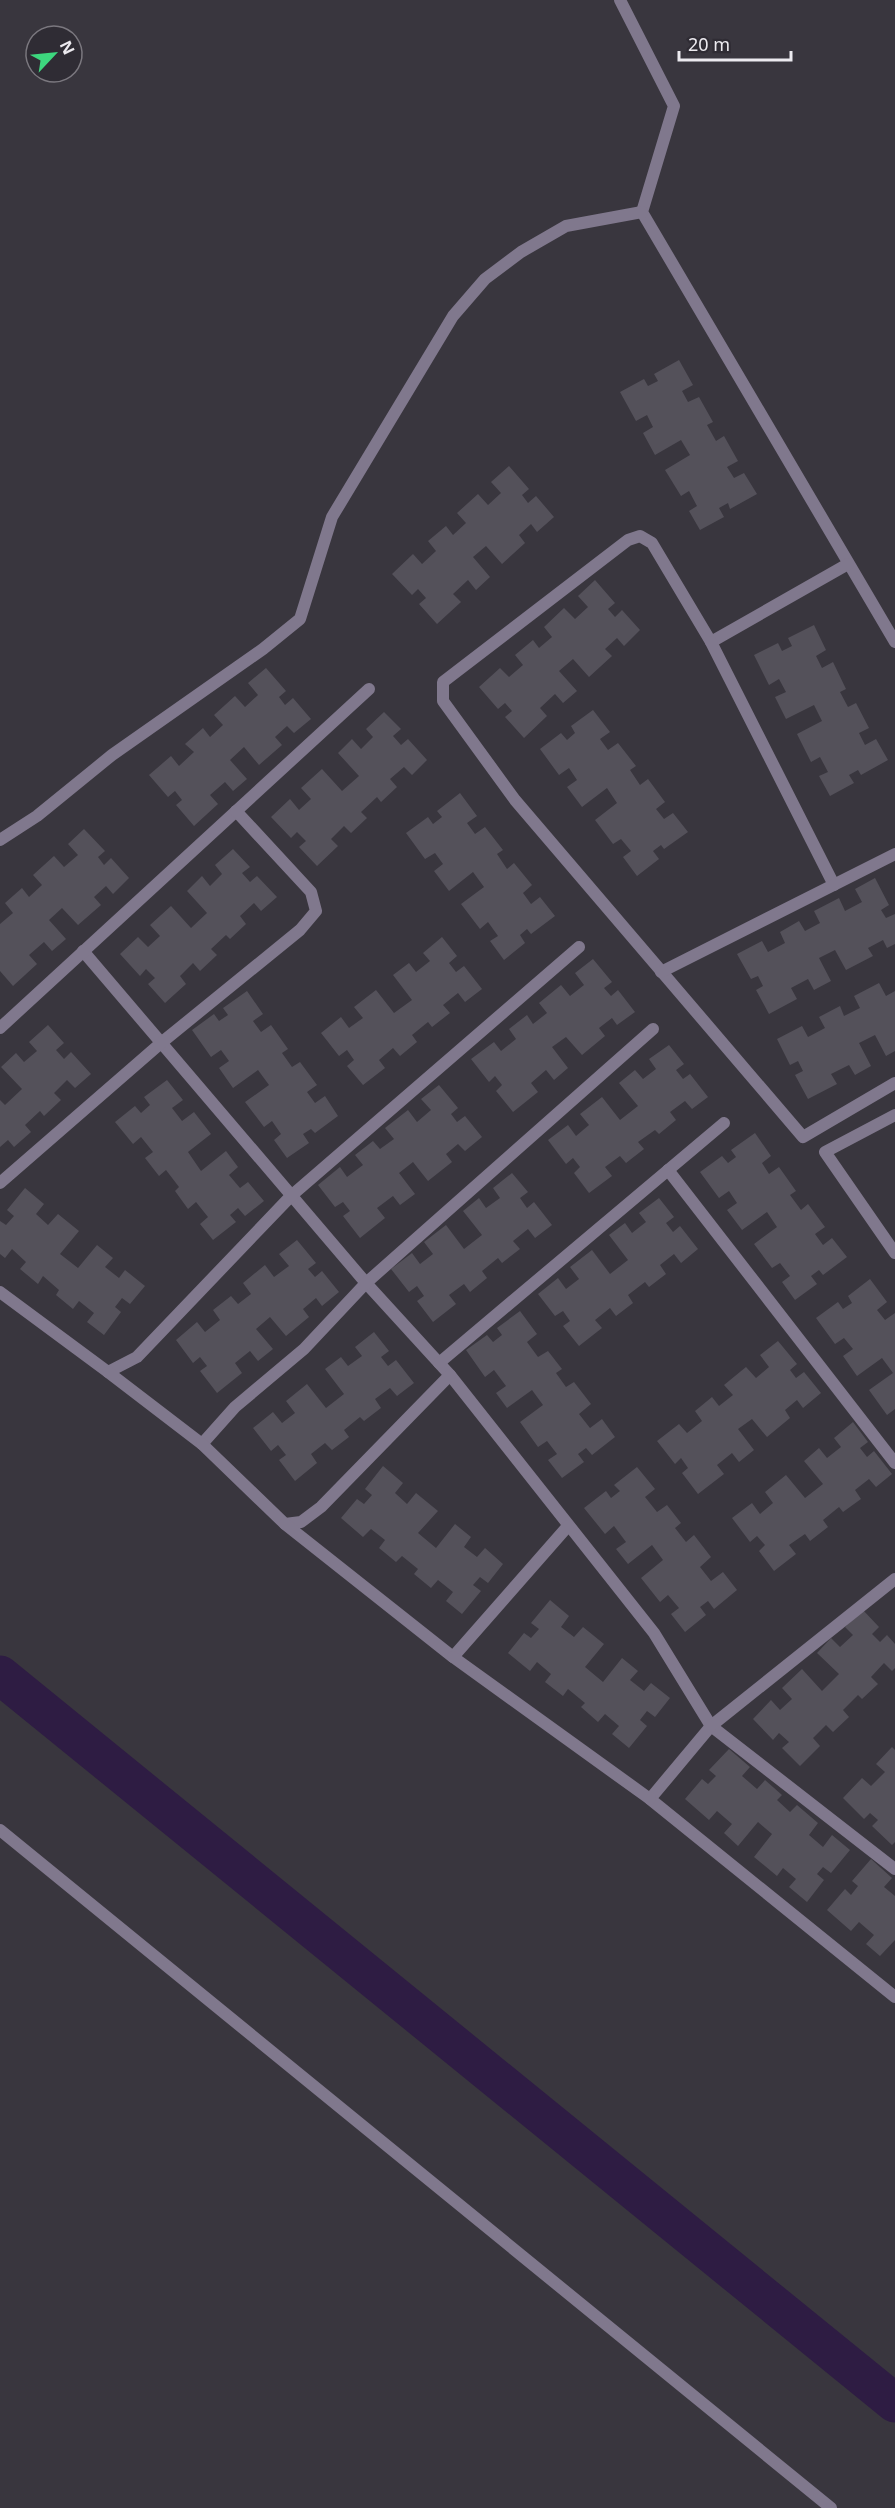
<svg xmlns="http://www.w3.org/2000/svg" width="895" height="2508" font-family="'Noto Sans',sans-serif">
<style>
.lines{fill:none;stroke-linecap:round;stroke-linejoin:round}
.canal{stroke:#2e1c43;stroke-width:39}
.building{fill:#54515a}
.service{stroke:#80788d;stroke-width:12}
.minor{stroke:#80788d;stroke-width:12}
.tertiary{stroke:#80788d;stroke-width:12}
</style>
<rect width="100%" height="100%" fill="#39363e"/>
<g class="lines">
<polyline class="canal" points="0,1675 895,2403"/>
</g>
<g class="building">
<polygon points="679,360 693,385 682,391 688,402 699,397 713,422 707,425 716,441 724,436 738,461 727,467 734,478 744,473 757,494 730,509 728,503 719,508 724,517 700,530 689,511 697,506 689,491 681,496 665,470 690,455 681,440 655,455 643,433 653,427 647,415 636,421 620,392 644,379 648,386 658,381 654,374"/>
<polygon points="509,466 529,489 522,495 528,503 536,496 554,517 537,532 531,524 519,535 525,543 502,564 486,546 473,557 490,577 476,590 468,580 453,594 461,602 437,624 419,604 426,598 418,589 412,595 392,574 413,554 422,564 436,551 428,541 446,526 453,535 466,523 457,513 478,494 488,505 501,493 491,482"/>
<polygon points="595,580 615,603 608,609 615,617 622,610 640,630 624,646 617,638 605,649 612,656 589,677 573,659 559,671 577,691 563,703 555,694 540,708 547,716 524,738 505,717 512,711 505,703 498,709 479,687 500,668 509,677 523,665 515,655 533,640 539,648 552,637 544,627 564,608 575,619 588,607 578,596"/>
<polygon points="814,625 826,650 816,656 822,668 833,662 846,689 840,692 848,707 856,703 869,728 859,733 865,745 876,739 888,760 861,775 858,770 849,775 854,783 830,796 819,776 828,772 820,757 811,762 797,734 822,721 814,705 786,719 775,697 786,692 779,679 769,685 754,655 778,643 782,651 792,646 788,638"/>
<polygon points="266,668 286,691 279,697 285,705 293,698 311,719 294,733 287,726 275,737 282,745 259,765 244,747 230,760 247,779 233,791 225,782 210,795 218,804 194,826 176,805 182,800 175,791 168,797 149,775 171,756 179,766 194,752 185,744 203,728 210,737 223,725 214,715 235,696 245,707 258,695 248,683"/>
<polygon points="593,710 610,732 600,739 608,750 618,743 636,766 630,770 640,785 648,779 665,802 656,809 664,819 673,813 688,832 664,849 661,845 653,851 659,859 637,876 623,857 631,851 621,839 613,844 595,820 617,803 607,788 582,807 567,787 577,780 569,768 559,775 540,749 561,733 567,740 575,733 571,726"/>
<polygon points="384,712 401,729 393,736 401,745 408,739 427,760 412,775 404,767 390,779 397,787 381,802 377,797 361,812 367,818 351,833 344,826 331,839 338,846 317,866 299,847 306,841 297,832 291,838 271,817 290,799 299,810 311,799 301,788 322,769 342,791 359,776 338,753 352,739 361,749 373,737 366,729"/>
<polygon points="460,793 477,816 467,823 475,834 485,827 503,850 497,854 507,869 514,863 532,885 523,893 531,904 540,897 555,916 531,934 527,929 520,935 525,943 504,960 490,941 498,936 488,922 480,929 461,904 484,887 473,872 449,891 434,871 443,864 435,853 425,859 406,833 428,817 433,824 442,817 437,811"/>
<polygon points="84,829 105,851 98,857 104,865 111,858 129,878 113,894 106,886 94,897 101,905 78,925 62,908 49,920 66,939 52,951 44,942 29,955 37,964 13,986 0,971 0,924 13,913 5,903 22,888 29,897 42,885 33,875 54,856 64,867 78,855 68,844"/>
<polygon points="233,849 250,867 242,873 250,882 257,876 277,897 261,911 254,903 240,916 246,924 230,939 226,935 211,949 217,955 200,971 193,963 180,976 186,984 165,1003 148,984 155,978 146,969 140,976 120,954 138,937 148,947 160,936 150,925 171,906 191,928 207,913 187,891 202,876 210,886 222,874 215,865"/>
<polygon points="875,878 889,905 881,910 886,918 895,914 895,944 887,948 883,940 868,948 873,956 846,970 835,950 819,958 831,981 814,990 808,979 791,988 797,999 769,1014 756,990 763,986 758,976 751,979 737,954 762,941 768,952 785,943 780,932 799,921 805,931 820,923 814,911 839,898 845,911 862,902 855,889"/>
<polygon points="442,937 457,956 449,963 456,972 464,966 482,989 465,1002 458,993 443,1005 450,1013 432,1027 428,1022 412,1035 417,1042 400,1056 393,1048 379,1060 385,1068 363,1085 347,1066 354,1060 347,1050 339,1056 321,1033 341,1017 349,1028 363,1018 354,1007 376,990 394,1013 412,1000 393,975 409,963 416,972 430,961 423,953"/>
<polygon points="593,959 612,982 604,988 611,996 618,990 635,1012 617,1025 612,1018 599,1028 605,1036 582,1055 566,1037 552,1047 568,1068 554,1080 546,1070 531,1083 538,1092 513,1112 496,1091 502,1085 495,1076 489,1082 471,1059 494,1042 501,1051 516,1039 509,1029 527,1015 533,1024 547,1013 539,1003 561,985 570,996 584,985 575,973"/>
<polygon points="879,983 886,996 895,991 895,1051 886,1056 875,1035 859,1043 871,1066 855,1075 849,1065 831,1074 837,1084 808,1099 795,1075 803,1071 798,1061 790,1065 777,1039 802,1026 808,1037 825,1028 819,1017 840,1006 844,1016 860,1008 854,996"/>
<polygon points="247,991 263,1014 253,1021 261,1032 271,1025 288,1049 282,1053 292,1067 300,1062 317,1085 307,1092 315,1103 325,1096 338,1116 315,1133 311,1129 303,1134 309,1143 287,1158 274,1140 281,1134 272,1121 264,1127 245,1102 269,1085 258,1070 233,1088 219,1068 229,1061 221,1050 211,1057 192,1030 214,1014 219,1021 228,1015 223,1008"/>
<polygon points="48,1025 64,1043 56,1050 64,1059 71,1052 91,1074 75,1088 67,1080 54,1093 61,1100 44,1116 40,1111 25,1125 31,1132 14,1147 8,1140 0,1147 0,1100 5,1105 22,1089 1,1067 16,1053 24,1062 37,1051 29,1042"/>
<polygon points="669,1045 684,1064 676,1070 683,1079 690,1074 708,1097 692,1109 685,1101 670,1112 676,1120 659,1134 655,1130 638,1142 644,1149 626,1163 620,1156 605,1167 612,1176 589,1193 574,1173 580,1167 573,1158 566,1164 548,1140 568,1125 576,1136 589,1125 580,1114 602,1097 620,1120 638,1106 619,1083 635,1070 643,1079 656,1069 649,1059"/>
<polygon points="167,1080 183,1100 172,1108 182,1121 194,1112 211,1134 188,1152 201,1171 226,1151 238,1167 229,1175 240,1188 248,1182 264,1201 245,1216 238,1208 230,1215 236,1222 213,1240 200,1224 208,1217 196,1202 188,1209 175,1191 179,1187 166,1170 159,1176 145,1158 153,1152 141,1137 133,1144 115,1122 135,1106 141,1113 150,1105 144,1097"/>
<polygon points="439,1085 458,1108 451,1114 457,1122 465,1116 482,1137 465,1151 458,1144 446,1154 452,1162 428,1181 413,1162 399,1173 415,1194 400,1205 393,1196 377,1208 385,1218 360,1238 343,1216 350,1211 343,1202 335,1207 318,1185 340,1167 347,1177 363,1165 355,1155 373,1141 380,1149 394,1139 385,1128 408,1110 417,1122 431,1110 421,1099"/>
<polygon points="755,1133 771,1156 762,1163 769,1174 779,1167 796,1191 790,1195 801,1210 808,1204 825,1227 815,1234 823,1245 832,1238 847,1257 823,1275 819,1270 811,1276 817,1284 795,1300 782,1282 790,1276 780,1263 772,1268 754,1244 777,1227 767,1212 742,1230 727,1210 737,1203 729,1191 719,1198 700,1172 722,1156 728,1163 736,1157 731,1150"/>
<polygon points="512,1173 528,1192 520,1198 527,1208 534,1202 552,1225 535,1238 528,1229 513,1241 520,1249 502,1263 498,1258 482,1271 487,1278 470,1292 464,1284 449,1295 456,1304 433,1322 417,1301 424,1296 417,1286 409,1292 391,1269 412,1253 420,1264 433,1254 424,1242 446,1225 464,1249 482,1235 463,1211 479,1198 486,1208 500,1198 493,1188"/>
<polygon points="25,1188 44,1204 36,1214 48,1225 58,1214 79,1231 60,1254 78,1268 97,1245 113,1258 105,1267 119,1278 125,1270 145,1286 130,1304 122,1298 115,1307 121,1312 104,1335 87,1322 94,1313 79,1301 73,1309 56,1295 59,1290 43,1276 38,1284 20,1269 26,1262 12,1249 5,1258 0,1254 0,1221 6,1225 14,1216 7,1210"/>
<polygon points="659,1198 674,1217 666,1223 673,1232 680,1226 698,1249 681,1263 674,1254 660,1265 666,1274 649,1287 645,1282 628,1295 633,1303 616,1316 610,1308 595,1320 602,1328 579,1346 563,1326 570,1321 563,1311 555,1316 538,1294 558,1278 566,1289 579,1279 570,1267 592,1250 610,1274 628,1260 609,1235 625,1223 632,1233 646,1222 639,1213"/>
<polygon points="297,1240 316,1263 308,1269 315,1277 322,1271 339,1292 322,1306 316,1298 303,1309 309,1317 286,1336 270,1317 256,1329 273,1349 258,1361 250,1351 235,1363 242,1373 217,1393 200,1371 207,1366 200,1357 193,1363 176,1340 197,1322 205,1332 220,1320 213,1310 231,1296 238,1304 251,1294 243,1283 265,1265 274,1277 289,1266 279,1254"/>
<polygon points="870,1279 887,1302 877,1310 885,1320 895,1313 895,1409 887,1415 869,1390 893,1373 882,1358 857,1376 843,1356 853,1349 844,1338 835,1344 816,1318 838,1302 843,1309 852,1303 848,1296"/>
<polygon points="520,1311 537,1334 527,1342 538,1357 548,1351 562,1369 556,1373 566,1387 574,1382 591,1404 579,1414 590,1428 602,1419 615,1437 592,1455 586,1448 578,1454 584,1462 562,1478 548,1460 557,1454 547,1441 538,1447 520,1422 543,1405 532,1390 507,1408 496,1393 506,1386 494,1370 485,1377 466,1350 487,1335 493,1342 502,1335 497,1328"/>
<polygon points="374,1332 389,1351 381,1357 388,1366 396,1360 414,1383 397,1396 390,1388 375,1399 381,1408 364,1421 360,1417 344,1430 349,1437 332,1450 325,1443 311,1454 317,1463 295,1481 279,1460 286,1455 278,1445 271,1451 253,1428 273,1412 282,1423 295,1413 286,1401 307,1384 326,1408 344,1394 325,1369 341,1357 348,1366 362,1356 355,1347"/>
<polygon points="778,1341 797,1364 790,1370 796,1378 804,1372 821,1393 803,1408 797,1400 785,1410 790,1418 767,1437 752,1419 738,1429 754,1450 739,1462 732,1453 717,1465 724,1474 698,1494 682,1473 688,1468 681,1458 675,1464 657,1441 679,1424 687,1433 702,1421 695,1411 712,1397 719,1406 733,1395 724,1385 746,1367 756,1378 769,1367 760,1355"/>
<polygon points="853,1422 868,1442 860,1448 867,1457 874,1451 892,1474 876,1487 869,1479 855,1490 861,1499 843,1512 839,1507 823,1520 828,1527 810,1541 805,1534 789,1545 796,1554 774,1571 759,1551 765,1545 757,1536 750,1542 732,1518 752,1503 760,1514 773,1503 765,1492 786,1475 805,1498 823,1484 804,1461 819,1448 827,1458 841,1447 834,1438"/>
<polygon points="383,1466 403,1483 395,1493 407,1504 416,1493 438,1511 418,1533 436,1548 455,1524 471,1537 464,1547 477,1557 485,1548 503,1564 488,1583 480,1577 473,1585 481,1591 462,1614 446,1601 453,1592 438,1580 431,1588 414,1574 418,1569 402,1556 396,1562 379,1548 385,1540 371,1529 363,1537 341,1518 357,1499 364,1504 372,1495 365,1489"/>
<polygon points="637,1467 655,1489 645,1497 657,1512 667,1505 681,1523 675,1528 686,1542 694,1535 711,1557 700,1567 711,1581 723,1572 737,1590 714,1609 708,1601 700,1607 706,1615 685,1632 671,1614 679,1608 668,1595 660,1602 641,1578 663,1560 652,1545 628,1564 616,1549 626,1542 614,1526 605,1534 584,1508 606,1491 611,1498 620,1491 614,1485"/>
<polygon points="550,1600 569,1616 561,1627 574,1637 583,1627 604,1644 585,1667 603,1682 622,1658 638,1671 630,1680 644,1691 651,1683 670,1698 655,1717 647,1711 640,1720 647,1726 629,1748 612,1734 619,1726 605,1714 598,1722 581,1707 585,1703 568,1689 563,1696 545,1682 551,1674 537,1662 530,1671 508,1653 524,1633 531,1638 539,1629 531,1623"/>
<polygon points="862,1609 879,1627 872,1634 880,1642 887,1635 895,1644 895,1668 892,1671 884,1663 871,1677 878,1684 862,1699 858,1695 843,1710 849,1717 833,1732 826,1725 813,1738 820,1746 800,1766 782,1748 789,1742 779,1733 773,1740 753,1719 771,1700 780,1710 792,1699 782,1688 802,1669 822,1691 839,1674 817,1653 831,1638 840,1647 853,1635 845,1627"/>
<polygon points="892,1747 895,1750 895,1842 892,1845 872,1826 878,1820 870,1813 864,1819 843,1798 862,1778 871,1786 885,1772 876,1764"/>
<polygon points="729,1749 750,1767 742,1776 757,1789 765,1780 782,1795 777,1800 790,1812 797,1805 818,1823 809,1835 823,1847 832,1835 850,1850 831,1873 823,1867 817,1874 824,1880 807,1902 789,1887 796,1879 783,1868 777,1876 754,1857 772,1834 758,1822 738,1846 724,1833 732,1824 717,1811 709,1820 685,1799 702,1779 708,1784 716,1776 709,1770"/>
<polygon points="871,1859 892,1878 884,1887 895,1896 895,1940 880,1956 866,1944 874,1935 859,1922 851,1931 827,1910 845,1889 851,1895 858,1886 852,1881"/>
</g>
<g class="lines">
<g class="service">
<polyline points="620,0 674,106 642,212 895,642"/>
<polyline points="848,564 711,642 652,543 640,536 628,540 443,682 443,701 515,800 803,1137 895,1083"/>
<polyline points="711,642 834,885"/>
<polyline points="83,951 366,1283 450,1375 654,1633 711,1726 895,1869"/>
<polyline points="661,972 895,854"/>
<polyline points="0,1028 369,689"/>
<polyline points="895,1115 825,1152 895,1253"/>
<polyline points="668,1170 895,1463"/>
<polyline points="0,1183 161,1043 300,930 316,911 311,892 236,811"/>
<polyline points="0,1292 108,1372 137,1357 291,1196 579,947"/>
<polyline points="439,1363 724,1123"/>
<polyline points="108,1372 202,1444 235,1407 304,1349 366,1283 653,1029"/>
<polyline points="202,1444 285,1524 301,1522 321,1507 450,1375"/>
<polyline points="285,1524 453,1657 568,1526"/>
<polyline points="895,1579 711,1726 650,1799 895,1997"/>
<polyline points="453,1657 650,1799"/>
</g>
<polyline class="minor" points="0,840 37,816 112,755 263,649 300,619 332,517 453,316 485,279 521,252 566,226 642,212"/>
<polyline class="tertiary" points="0,1830 831,2508"/>
</g>
<g transform="translate(54 54) rotate(64)"><circle r="28" fill="#2f2c34" stroke="#7b787f" stroke-width="1.5"/>
<path d="M0-4.5L10 22L0 15L-10 22Z" fill="#3dd77e"/>
<text y="-9" font-size="16" font-weight="bold" text-anchor="middle" fill="#eceaef">N</text>
</g>
<path d="M679 51v9h112v-9" fill="none" stroke="#eceaef" stroke-width="3"/>
<text x="688" y="51" font-size="18" fill="#eceaef" stroke="#2f2c34" stroke-width="4.5" paint-order="stroke">20 m</text>
</svg>
